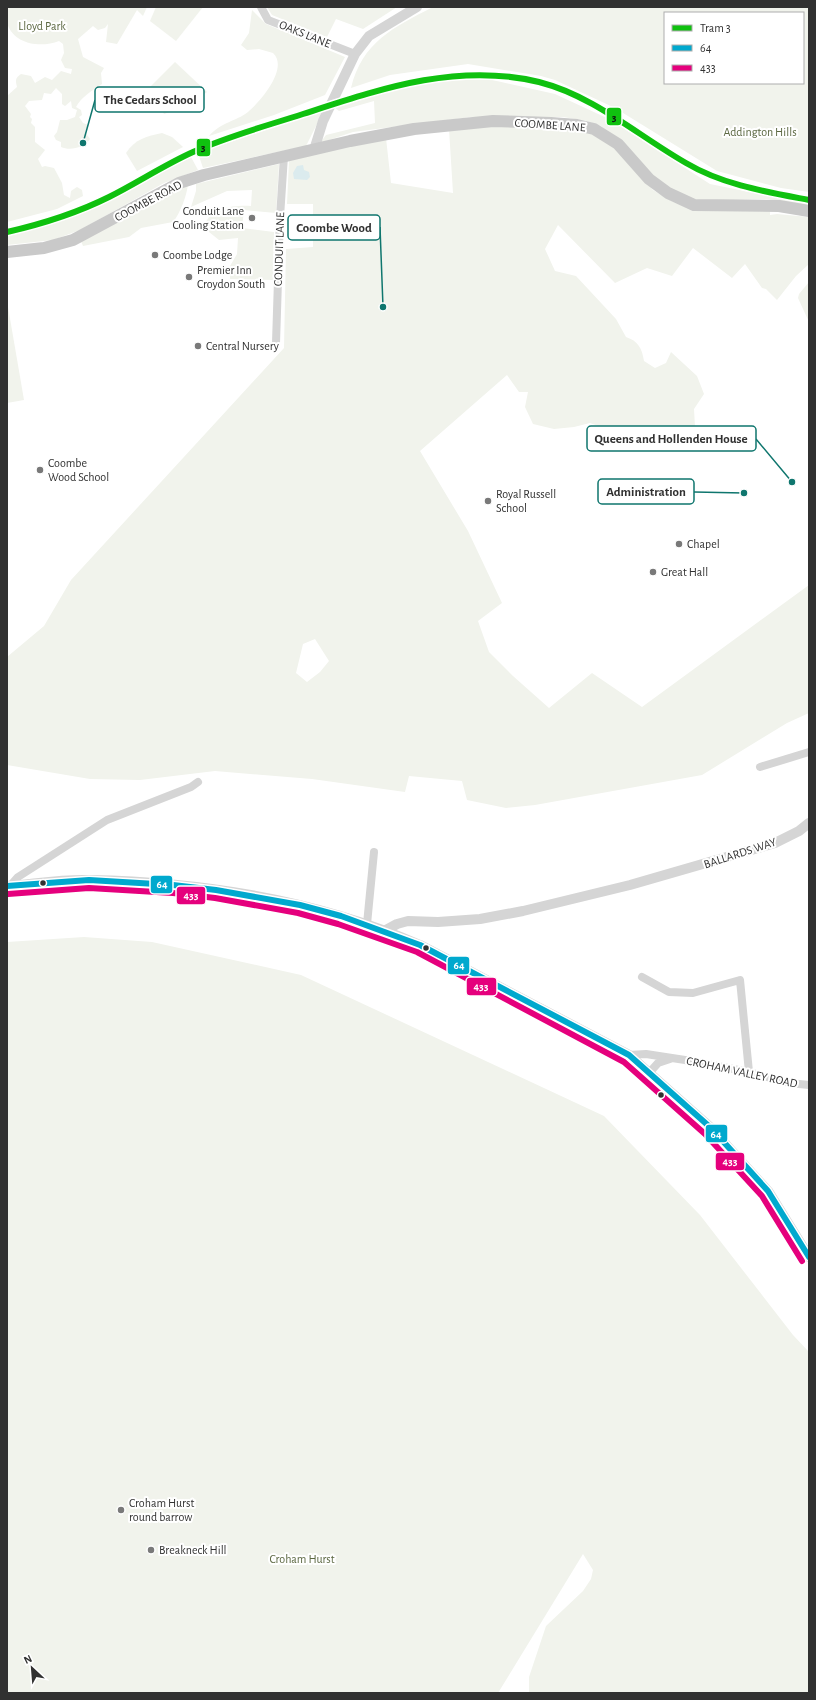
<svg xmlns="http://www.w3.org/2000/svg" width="816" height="1700" font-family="'Alegreya Sans',sans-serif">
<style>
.green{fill:#f1f3ec;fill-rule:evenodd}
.water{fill:#dbebee}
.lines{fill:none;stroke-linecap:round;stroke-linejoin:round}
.minor{stroke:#d5d5d5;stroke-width:8}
.tertiary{stroke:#d5d5d5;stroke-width:10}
.primary{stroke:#c9c9c9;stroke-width:12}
.bus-1-casing{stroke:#fff;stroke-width:9}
.bus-2-casing{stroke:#fff;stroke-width:9}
.bus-1{stroke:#00a9ce;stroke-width:6}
.bus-2{stroke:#e5007d;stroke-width:6}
.tram-1-casing{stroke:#fff;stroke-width:9}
.tram-1{stroke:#0fc10f;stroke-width:6}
.poi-dot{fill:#797979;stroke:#fff;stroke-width:1.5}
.bus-dot{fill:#313131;stroke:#fff;stroke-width:1.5}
.labels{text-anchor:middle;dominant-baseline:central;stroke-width:4;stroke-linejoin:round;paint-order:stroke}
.park-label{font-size:12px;fill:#5c6842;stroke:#fff}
.street-label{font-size:12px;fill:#313131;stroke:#fff}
.poi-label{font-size:12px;fill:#313131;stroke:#fff;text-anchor:start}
.leader{fill:none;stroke:#0f766e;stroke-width:1.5}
.callout-dot{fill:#0f766e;stroke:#fff;stroke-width:1.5}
.callout{fill:#fff;stroke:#0f766e;stroke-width:1.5}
.callout-label{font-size:13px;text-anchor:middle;font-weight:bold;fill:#313131}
.line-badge{stroke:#fff;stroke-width:1.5}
.badge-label{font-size:11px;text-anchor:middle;font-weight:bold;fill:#fff}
.pale-badge-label{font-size:11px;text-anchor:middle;font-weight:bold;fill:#111}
</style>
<rect width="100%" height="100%" fill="#fff"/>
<g class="green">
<path d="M7,7h140l-4,9 -6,-6 -20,34 -11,-2 2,-18 -3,4 -7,2 -5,-4 -15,13 5,18 21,11 -3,5 1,11c-9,6 -21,13 -26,23l5,3 1,5 -3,2 4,6 5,2 -3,7 5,7c-6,9 -20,12 -29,8v-5l-5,-2 -2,-4 3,-4 3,-12h7l8,-3 2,-7 -5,-2 -1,-7 -6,5 -3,-2v-10l-6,-6 -5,6 -7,-1 -2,7 -13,1 -4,5 6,8 -1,3 2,2 -1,4 4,4v15l10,8 -7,9 4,8 3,-1 9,2 8,15 2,12 6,3 1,-7 6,-4 5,3 1,6 -26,13 -50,13v-126l10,-9c-1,-6 -3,-8 4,-13l10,2 4,7 10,-6 7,3 9,-9 10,3 1,-5 -7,-1 -4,-8 3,-7 -1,-9 -4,-3c-18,7 -45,4 -52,-18 -1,-4 0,-11 0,-16z"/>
<polygon points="156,7 203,7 176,41 150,21"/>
<polygon points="267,7 397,7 363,29 336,19 327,37 272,15"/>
<path d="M433,7h376v185l-28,-4 -64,-17 -102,-63 -60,-28 -14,-4 -73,-12 -78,11 -39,13c11,-46 43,-61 82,-81zM665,13h138v70h-138z"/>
<path d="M252,10l14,14 79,33 -20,38 -51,20 -65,21c14,-15 26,-14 39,-24 13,-11 41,-44 25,-59l-14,-4 -12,1 -6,-5 8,-12z"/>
<polygon points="175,62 207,92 187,106 164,114 149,88"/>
<polygon points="488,79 555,94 609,119 710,184 809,204 809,205 766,199 707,201 692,199 680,195 653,176 601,126 587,121 563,117 471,117 353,132 320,143 326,135 375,123 374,101 339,111 333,106 420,82 445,80"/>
<polygon points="324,110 306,146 203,168 198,153"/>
<path d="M490,125l79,4 24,4 18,10 42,47 18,11 25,10h74v4l7,-1 32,3v47l-13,12 -19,24 -11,-11 -4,-1 -17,-24 -13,14 -39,-30 -21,28 -25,-8 -32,15 -57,-58 -13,24 10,22 21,5 40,43 10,18c12,4 16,11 18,24l11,7 11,-5 5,-11 26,24 7,18 -10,15 1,18 -6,14 -13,8 -15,-4 -9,-13 -10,4 -38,-8 -14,-5 -16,4 -20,2 -21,-5 -8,-17 3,-15h-9l-12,-17 -87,76 48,80 34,72 -24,18 11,31 24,24 36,32 43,-35 50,34 167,-122v128l-22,10 -85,52 -167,30 -29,3 -39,-8 -5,-19 -53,-5 -4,16 -93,-13 -97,-8 -75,9 -50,-1 -83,-14v-108l37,-31 27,-46 213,-232 2,-99 27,-2v-43h-26l2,-44 97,-22 5,45 62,10 -4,-64zM315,639l14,22 -9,11 -13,10 -11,-9 7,-29z"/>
<path d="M162,133l10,4 11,10 -46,24 -11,-18c9,-14 21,-17 36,-20z"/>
<polygon points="191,157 198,170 164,183 80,230 53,240 7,245 7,234 65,218 124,192"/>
<path d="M279,164l-3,49 -32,-3 -2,18 32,4 -1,48 -43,-1v-13l7,-12 1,-16 -19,2 -10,-8 -4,-7c5,-18 31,-20 46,-19l1,-16 -25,1 -36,16 5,-16v-7z"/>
<path d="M188,184c-1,11 -8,30 -15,38l-32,6 -12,9 -46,9 -2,-5z"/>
<polygon points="809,282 809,322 798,298 799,294"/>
<polygon points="7,301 24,400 7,403"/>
<polygon points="84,937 152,942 301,975 604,1116 700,1215 793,1335 809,1352 809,1693 529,1693 529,1677 546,1626 583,1591 591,1579 593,1570 583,1554 498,1693 7,1693 7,942"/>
</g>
<polygon class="water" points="303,165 304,170 309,172 310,177 307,180 294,179 293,173 297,166"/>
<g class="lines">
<g class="minor">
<polyline points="261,7 268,20 355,54"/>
<polyline points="276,343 280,217 284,156"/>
<polyline points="760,767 809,752"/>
<polyline points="11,885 18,877 107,820 191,787 198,782"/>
<polyline points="367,924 374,852"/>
<polyline points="642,977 669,992 693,993 740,980 749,1072"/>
<polyline points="629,1055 646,1054 685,1060 749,1072 789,1083 809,1085"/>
<polyline points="650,1072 658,1063 670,1059"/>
</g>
<g class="tertiary">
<polyline points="314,150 323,121 355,54 369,36 417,7"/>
<path d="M7,886c27,-2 55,-7 82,-6 112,2 228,20 331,65l209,110 82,73 57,63 41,66"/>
<polyline points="386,930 397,924 408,921 438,922 480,919 523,911 630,885 775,843 799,831 809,823"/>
</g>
<polyline class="primary" points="7,252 44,248 73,240 179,183 204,175 350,141 414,129 493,121 551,123 577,125 594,129 618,144 649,179 668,193 694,205 779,206 809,211"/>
<g class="bus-1-casing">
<polyline id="bus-1" points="7,886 89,880 173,885 216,890 300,905 341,916 420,945 629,1055 711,1128 768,1191 809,1257"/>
</g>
<g class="bus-2-casing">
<polyline id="bus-2" points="8,894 89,888 173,893 215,898 298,913 338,924 417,952 624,1062 705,1134 762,1196 802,1261"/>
</g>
<use href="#bus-1" class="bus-1"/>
<use href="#bus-2" class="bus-2"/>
<g class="tram-1-casing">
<path id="tram-1" d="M7,232c35,-8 70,-19 102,-35 28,-14 55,-32 84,-45 35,-16 73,-26 110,-38 77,-25 154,-52 236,-32 55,14 98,53 147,81 37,22 81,29 123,37"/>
</g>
<use href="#tram-1" class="tram-1"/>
</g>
<g class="poi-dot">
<circle cx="252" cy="218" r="4"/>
<circle cx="155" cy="255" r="4"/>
<circle cx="189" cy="277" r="4"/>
<circle cx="198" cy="346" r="4"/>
<circle cx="40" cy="470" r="4"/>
<circle cx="488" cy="501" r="4"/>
<circle cx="679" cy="544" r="4"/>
<circle cx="653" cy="572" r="4"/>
<circle cx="121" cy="1510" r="4"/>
<circle cx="151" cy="1550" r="4"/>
</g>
<g class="bus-dot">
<circle cx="43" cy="883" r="3.5"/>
<circle cx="426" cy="948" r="3.5"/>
<circle cx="661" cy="1095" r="3.5"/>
</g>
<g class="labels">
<g class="park-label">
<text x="42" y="26">Lloyd Park</text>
<text x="760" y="132">Addington Hills</text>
<text x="302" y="1559">Croham Hurst</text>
</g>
<g class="street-label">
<text transform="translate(305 34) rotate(22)">OAKS LANE</text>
<text transform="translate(550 125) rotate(4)">COOMBE LANE</text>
<text transform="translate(148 201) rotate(-28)">COOMBE ROAD</text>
<text transform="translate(279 249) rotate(-88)">CONDUIT LANE</text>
<text transform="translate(740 853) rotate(-18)">BALLARDS WAY</text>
<text transform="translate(742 1072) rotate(12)">CROHAM VALLEY ROAD</text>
</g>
<g class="poi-label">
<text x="244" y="211" text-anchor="end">Conduit Lane<tspan x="244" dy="14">Cooling Station</tspan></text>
<text x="163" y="255">Coombe Lodge</text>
<text x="197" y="270">Premier Inn<tspan x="197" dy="14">Croydon South</tspan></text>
<text x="206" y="346">Central Nursery</text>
<text x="48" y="463">Coombe<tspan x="48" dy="14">Wood School</tspan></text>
<text x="496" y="494">Royal Russell<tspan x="496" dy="14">School</tspan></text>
<text x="687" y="544">Chapel</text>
<text x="661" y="572">Great Hall</text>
<text x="129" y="1503">Croham Hurst<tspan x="129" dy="14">round barrow</tspan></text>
<text x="159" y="1550">Breakneck Hill</text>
</g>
</g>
<path class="leader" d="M83 143L95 100M383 307L380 227M792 482L756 439M744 493L694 492"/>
<g class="callout-dot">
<circle cx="83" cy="143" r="4"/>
<circle cx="383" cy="307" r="4"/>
<circle cx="792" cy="482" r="4"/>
<circle cx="744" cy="493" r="4"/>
</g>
<g class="callout">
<rect x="95" y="87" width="109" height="25" rx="4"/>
<rect x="288" y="215" width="92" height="25" rx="4"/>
<rect x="587" y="426" width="169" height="25" rx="4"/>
<rect x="598" y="479" width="96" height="25" rx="4"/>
</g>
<g class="callout-label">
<text x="150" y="104">The Cedars School</text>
<text x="334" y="232">Coombe Wood</text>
<text x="671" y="443">Queens and Hollenden House</text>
<text x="646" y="496">Administration</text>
</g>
<g class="line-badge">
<rect x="606" y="107" width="16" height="19" rx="4" fill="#0fc10f"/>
<rect x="196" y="138" width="15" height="19" rx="4" fill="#0fc10f"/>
<rect x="150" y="875" width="23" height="19" rx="4" fill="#00a9ce"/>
<rect x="176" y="886" width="30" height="19" rx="4" fill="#e5007d"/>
<rect x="447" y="956" width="23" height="19" rx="4" fill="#00a9ce"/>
<rect x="466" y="977" width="31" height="19" rx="4" fill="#e5007d"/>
<rect x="705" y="1124" width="23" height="19" rx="4" fill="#00a9ce"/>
<rect x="715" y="1152" width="30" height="19" rx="4" fill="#e5007d"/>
</g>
<g class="badge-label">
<text x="162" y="888">64</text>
<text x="191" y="899">433</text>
<text x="459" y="969">64</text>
<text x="481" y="990">433</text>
<text x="716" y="1138">64</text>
<text x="730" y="1165">433</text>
</g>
<g class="pale-badge-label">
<text x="614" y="121">3</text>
<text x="203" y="151">3</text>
</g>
<rect width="816" height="1700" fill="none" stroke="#313131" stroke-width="16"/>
<rect x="664" y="12" width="140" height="72" fill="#ffffff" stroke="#adadad"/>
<rect x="672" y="25" width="20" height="6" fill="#0fc10f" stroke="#adadad"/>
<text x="700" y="32" font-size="12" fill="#313131">Tram 3</text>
<rect x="672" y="45" width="20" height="6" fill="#00a9ce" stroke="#adadad"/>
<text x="700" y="52" font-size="12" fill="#313131">64</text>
<rect x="672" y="65" width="20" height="6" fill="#e5007d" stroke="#adadad"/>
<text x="700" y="72" font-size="12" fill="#313131">433</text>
<g transform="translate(32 1668) rotate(334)" stroke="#ffffff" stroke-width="3" paint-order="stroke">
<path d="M0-3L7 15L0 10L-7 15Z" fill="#313131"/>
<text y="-6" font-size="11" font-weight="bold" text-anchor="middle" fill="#313131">N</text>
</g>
</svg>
